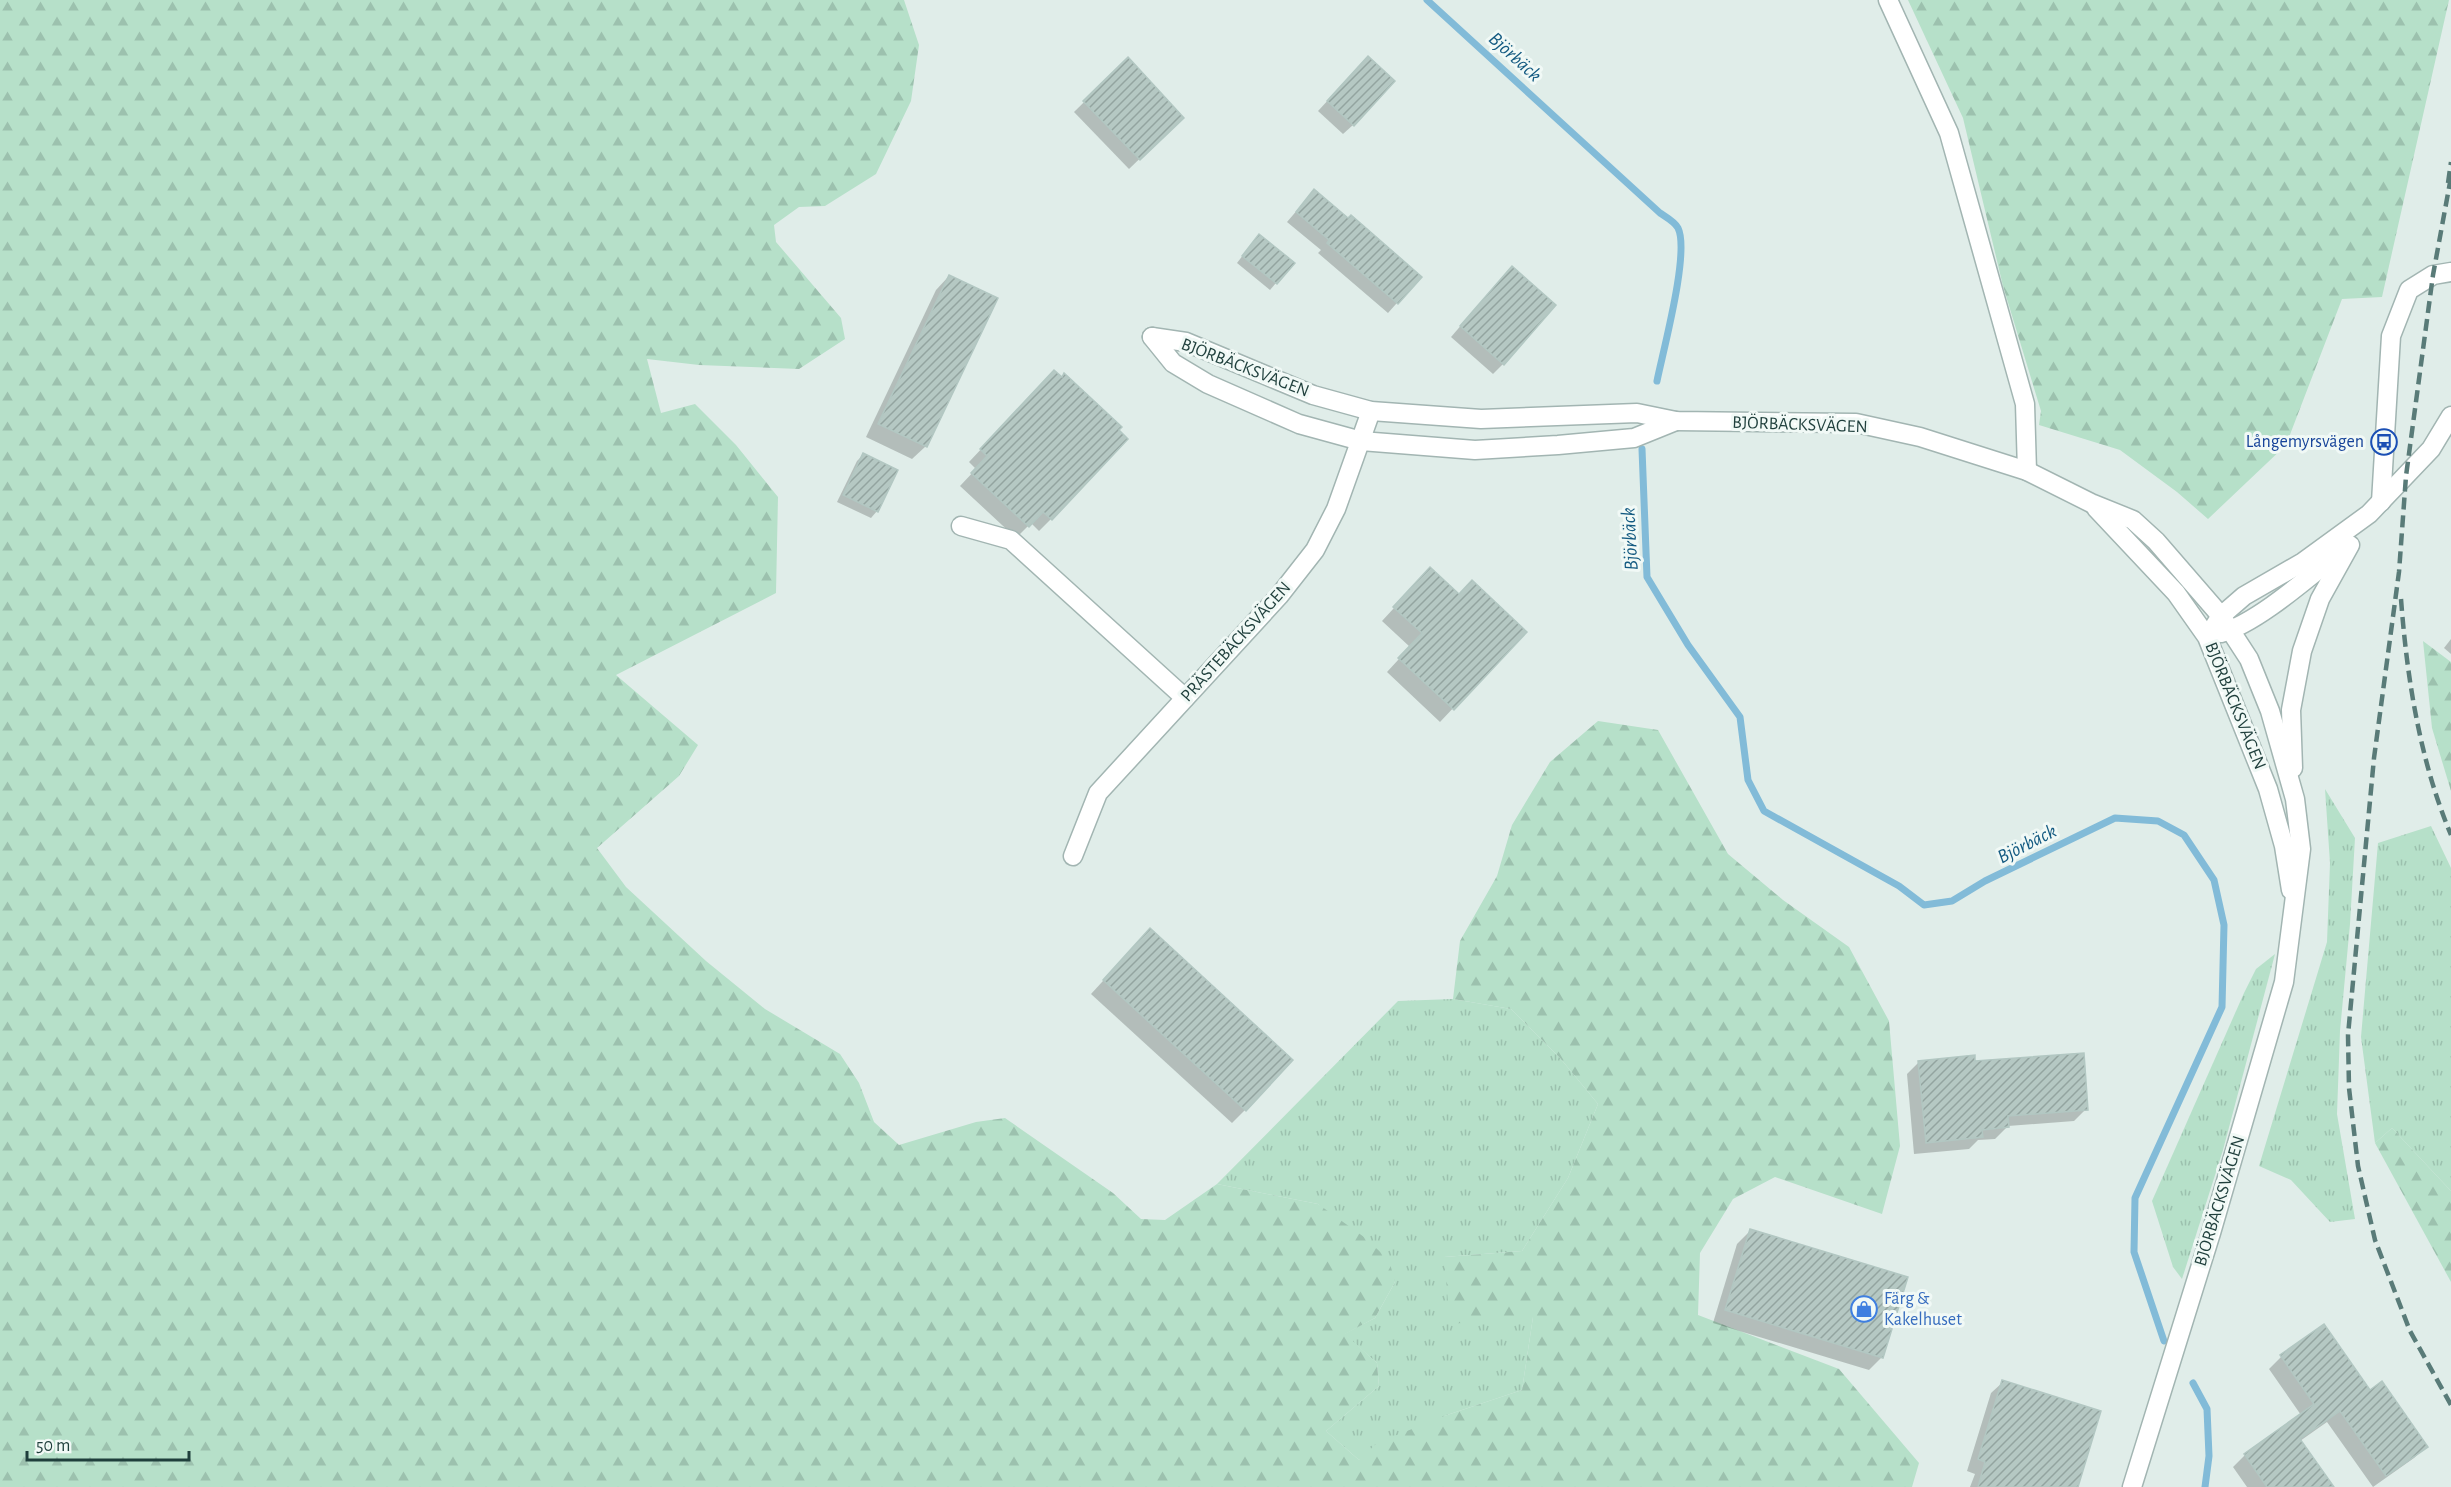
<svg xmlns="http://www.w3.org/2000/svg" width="2451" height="1487" font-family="'Alegreya Sans',sans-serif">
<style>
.grass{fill:url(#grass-tufts)}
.forest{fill:url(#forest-firs)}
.shadow{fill:#0003}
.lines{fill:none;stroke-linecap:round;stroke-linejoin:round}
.stream{stroke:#82bbd8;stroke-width:7}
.building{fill:url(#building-hatch);stroke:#b2c7c2;stroke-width:1.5}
.minor-casing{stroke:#a2b5b2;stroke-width:21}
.minor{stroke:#fff;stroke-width:18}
.rail{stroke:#597b78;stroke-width:4.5;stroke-dasharray:12 6;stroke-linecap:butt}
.labels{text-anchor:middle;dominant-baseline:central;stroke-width:6;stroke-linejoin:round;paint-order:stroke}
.street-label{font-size:18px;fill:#1f3f3c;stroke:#f1f9f6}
.transit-label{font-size:18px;fill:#164399;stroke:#f1f9f6;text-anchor:end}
.shop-label{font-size:18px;fill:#366cbe;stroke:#f1f9f6;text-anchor:start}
.water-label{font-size:20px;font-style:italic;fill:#135a81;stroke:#f1f9f6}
</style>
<defs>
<pattern id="grass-tufts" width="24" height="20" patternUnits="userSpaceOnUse" patternTransform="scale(1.5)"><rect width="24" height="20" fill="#b6e0c9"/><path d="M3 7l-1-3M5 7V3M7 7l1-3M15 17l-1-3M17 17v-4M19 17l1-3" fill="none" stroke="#9cc1ae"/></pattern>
<pattern id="forest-firs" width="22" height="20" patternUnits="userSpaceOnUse" patternTransform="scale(1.5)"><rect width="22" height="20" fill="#b6e0c9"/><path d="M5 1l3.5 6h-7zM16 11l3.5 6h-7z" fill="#9cc1ae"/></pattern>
<pattern id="building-hatch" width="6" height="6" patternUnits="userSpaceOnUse" patternTransform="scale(1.5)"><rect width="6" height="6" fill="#b5c8c3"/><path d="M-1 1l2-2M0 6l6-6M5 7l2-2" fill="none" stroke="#93a4a0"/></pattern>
</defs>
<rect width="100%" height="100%" fill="#e0ede9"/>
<g class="grass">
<polygon points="2325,789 2355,838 2350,924 2340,1031 2337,1114 2355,1219 2330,1222 2291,1180 2259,1166 2327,942 2330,863"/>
<polygon points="2431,826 2451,868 2451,1191 2392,1128 2375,1143 2361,1037 2378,843"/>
<polygon points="2275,954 2223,1150 2182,1279 2173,1267 2152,1201 2244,993 2256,969"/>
<polygon points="1453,999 1511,1009 1560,1058 1598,1104 1568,1178 1522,1251 1444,1257 1533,1317 1522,1390 1447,1415 1359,1460 1326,1431 1379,1386 1377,1363 1344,1334 1375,1318 1395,1282 1318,1204 1217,1184 1398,1001"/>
</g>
<g class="forest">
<polygon points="0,0 904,0 919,45 911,101 876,174 825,206 799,207 774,225 776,242 841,318 845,339 799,369 699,365 647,359 661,413 695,404 736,445 778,497 776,593 616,675 698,745 679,776 597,848 626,887 706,961 765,1009 840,1054 859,1083 874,1122 899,1145 976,1122 1005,1118 1113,1193 1141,1219 1165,1220 1217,1184 1318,1204 1364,1237 1389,1260 1395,1282 1375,1318 1345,1334 1377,1363 1379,1386 1326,1431 1359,1460 1377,1443 1447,1415 1522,1390 1533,1317 1450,1324 1444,1257 1522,1251 1568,1178 1598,1104 1560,1058 1511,1009 1453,999 1460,941 1497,876 1512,825 1550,762 1598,721 1658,730 1728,854 1783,900 1849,947 1889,1021 1900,1146 1882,1214 1775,1177 1733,1199 1700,1253 1698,1315 1839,1369 1919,1463 1912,1487 0,1487"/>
<polygon points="1908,0 2449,0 2382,297 2342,299 2286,445 2208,519 2177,492 2120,450 2039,425 2041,411 2003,286 1963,118"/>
<polygon points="2423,641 2451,662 2451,791 2432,728"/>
<polygon points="2392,1128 2451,1191 2451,1282 2375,1143"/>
</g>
<g class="shadow">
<polygon points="1128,59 1182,118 1129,169 1074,112"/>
<polygon points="1358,68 1353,125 1343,134 1318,111"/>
<polygon points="1305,201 1420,277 1388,313 1318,253 1321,250 1287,222"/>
<polygon points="1253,242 1293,263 1270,290 1237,263"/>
<polygon points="949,276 926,446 912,459 866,437 936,290"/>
<polygon points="1502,278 1503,364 1493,374 1451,337"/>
<polygon points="1042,384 1051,519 1039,531 1031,523 1016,538 960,486 976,469 969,462"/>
<polygon points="863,455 877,511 871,518 837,502 857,461"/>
<polygon points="1418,582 1458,596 1525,632 1440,722 1387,672 1410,647 1382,621"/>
<polygon points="2451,639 2451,654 2444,648"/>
<polygon points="1137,944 1245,1110 1232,1123 1091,994"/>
<polygon points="1919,1062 1974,1062 2086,1109 2074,1121 2008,1126 1995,1139 1978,1140 1969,1149 1914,1154 1907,1074"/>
<polygon points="1750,1231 1882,1357 1869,1370 1713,1323 1737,1244"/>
<polygon points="2324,1326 2370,1392 2426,1446 2414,1458 2373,1487 2327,1422 2300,1441 2332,1487 2247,1487 2233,1467 2245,1455 2301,1415 2269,1369 2281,1357"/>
<polygon points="2003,1382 2076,1487 1970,1487 1975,1474 1967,1471 1991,1393"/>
</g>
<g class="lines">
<g class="stream">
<path d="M1427,0l233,213c6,4 15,9 18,15 12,24 -15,123 -21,153"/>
<polyline points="1642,449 1647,577 1688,645 1740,717 1748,780 1764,811 1899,886 1924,905 1952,901 1985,881 2115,818 2158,821 2184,835 2214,880 2224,925 2222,1007 2135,1198 2134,1252 2164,1341"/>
<polyline points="2193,1383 2207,1409 2209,1456 2205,1487"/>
</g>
</g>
<g class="building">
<polygon points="1368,56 1395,81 1354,126 1327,101"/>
<polygon points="1128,57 1184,118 1140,160 1083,101"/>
<polygon points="1314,189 1348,218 1351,215 1422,277 1398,304 1327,243 1329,240 1296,212"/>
<polygon points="1259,234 1295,263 1277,284 1242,256"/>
<polygon points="1512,266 1556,305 1504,365 1460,326"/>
<polygon points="949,275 998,298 927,447 878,424"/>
<polygon points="1054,370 1062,377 1064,373 1122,427 1119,430 1128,439 1052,520 1043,512 1029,527 971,473 987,456 980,449"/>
<polygon points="863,453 898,470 878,512 843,495"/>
<polygon points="1430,567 1459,594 1472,580 1527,632 1454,710 1398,658 1422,633 1393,607"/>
<polygon points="1150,928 1293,1060 1246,1111 1103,980"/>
<polygon points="2084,1053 2088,1110 2008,1116 2009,1127 1982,1130 1983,1137 1926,1143 1918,1061 1975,1055 1975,1061"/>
<polygon points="1750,1229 1908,1277 1883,1358 1725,1310"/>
<polygon points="2324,1324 2370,1390 2382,1381 2428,1447 2386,1476 2340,1411 2300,1439 2334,1487 2267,1487 2244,1454 2314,1404 2280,1355"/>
<polygon points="2002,1380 2101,1411 2078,1487 1978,1487 1985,1462 1978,1459"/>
</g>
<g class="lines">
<g class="minor-casing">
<g id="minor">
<polyline points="1888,0 1949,133 2025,404 2027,471"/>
<polyline points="1152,337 1186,342 1313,395 1371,411 1481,419 1637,413 1676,421 1856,423 1920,437 2027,471 2091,503 2133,520 2156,541 2221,616 2249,659 2270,711 2295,799 2301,849 2284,982 2211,1233 2132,1487"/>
<polyline points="1152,337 1173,363 1208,384 1299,424 1361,441 1475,450 1558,445 1634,438 1676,421"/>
<polyline points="2381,502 2391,336 2409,290 2433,275 2451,272"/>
<polyline points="2096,508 2176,593 2207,637 2268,789 2284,846 2291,890"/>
<polyline points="961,526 1011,540 1185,698"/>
<polyline points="2215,625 2221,616 2244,596 2303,562 2369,514 2431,449 2451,416"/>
<path d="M2221,633c37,-10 91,-59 123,-84"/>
<polyline points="2293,768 2291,710 2302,651 2320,599 2350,545"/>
<polyline points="1073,856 1098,793 1279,596 1315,550 1336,509 1371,411"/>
</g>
</g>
<use href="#minor" class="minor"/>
<g class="rail">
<polyline points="2451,177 2433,275 2406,476 2399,572 2374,758 2348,1035 2349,1088 2358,1166 2375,1240 2410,1331 2451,1405"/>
<polyline points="2448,183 2451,162"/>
<path d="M2401,599c6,80 19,162 50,236"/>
</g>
</g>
<defs>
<g id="bus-ring" transform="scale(1.35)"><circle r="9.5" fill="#f1f9f6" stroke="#1a4fb4" stroke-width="1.5"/><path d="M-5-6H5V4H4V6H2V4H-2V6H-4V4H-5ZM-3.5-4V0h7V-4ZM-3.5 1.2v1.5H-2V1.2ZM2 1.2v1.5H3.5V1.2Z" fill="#1a4fb4"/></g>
<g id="shop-ring" transform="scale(1.35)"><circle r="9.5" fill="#f1f9f6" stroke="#3f7fe0" stroke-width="1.5"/><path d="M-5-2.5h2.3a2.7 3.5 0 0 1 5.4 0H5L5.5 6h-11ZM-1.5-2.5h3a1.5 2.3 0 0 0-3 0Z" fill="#3f7fe0"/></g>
</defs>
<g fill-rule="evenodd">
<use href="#bus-ring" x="2384" y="442"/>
<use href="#shop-ring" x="1864" y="1309"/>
</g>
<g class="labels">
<g class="street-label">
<text transform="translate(1245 368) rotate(21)">BJÖRBÄCKSVÄGEN</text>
<text transform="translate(1800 425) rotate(2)">BJÖRBÄCKSVÄGEN</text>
<text transform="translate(1236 642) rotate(-48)">PRÄSTEBÄCKSVÄGEN</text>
<text transform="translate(2235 706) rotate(68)">BJÖRBÄCKSVÄGEN</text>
<text transform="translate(2220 1201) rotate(-73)">BJÖRBÄCKSVÄGEN</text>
</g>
<g class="transit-label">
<text x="2364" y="442">Långemyrsvägen</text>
</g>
<g class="shop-label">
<text x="1884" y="1299">Färg &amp;<tspan x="1884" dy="21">Kakelhuset</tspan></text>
</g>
<g class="water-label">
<text transform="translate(1515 57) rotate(42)">Björbäck</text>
<text transform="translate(1630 539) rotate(-93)">Björbäck</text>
<text transform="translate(2027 844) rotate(-27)">Björbäck</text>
</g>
</g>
<path d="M27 1451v9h162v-9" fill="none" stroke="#1f3f3c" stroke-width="3"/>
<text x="36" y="1451" font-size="18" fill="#1f3f3c" stroke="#f1f9f6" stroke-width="4.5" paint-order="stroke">50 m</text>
</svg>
